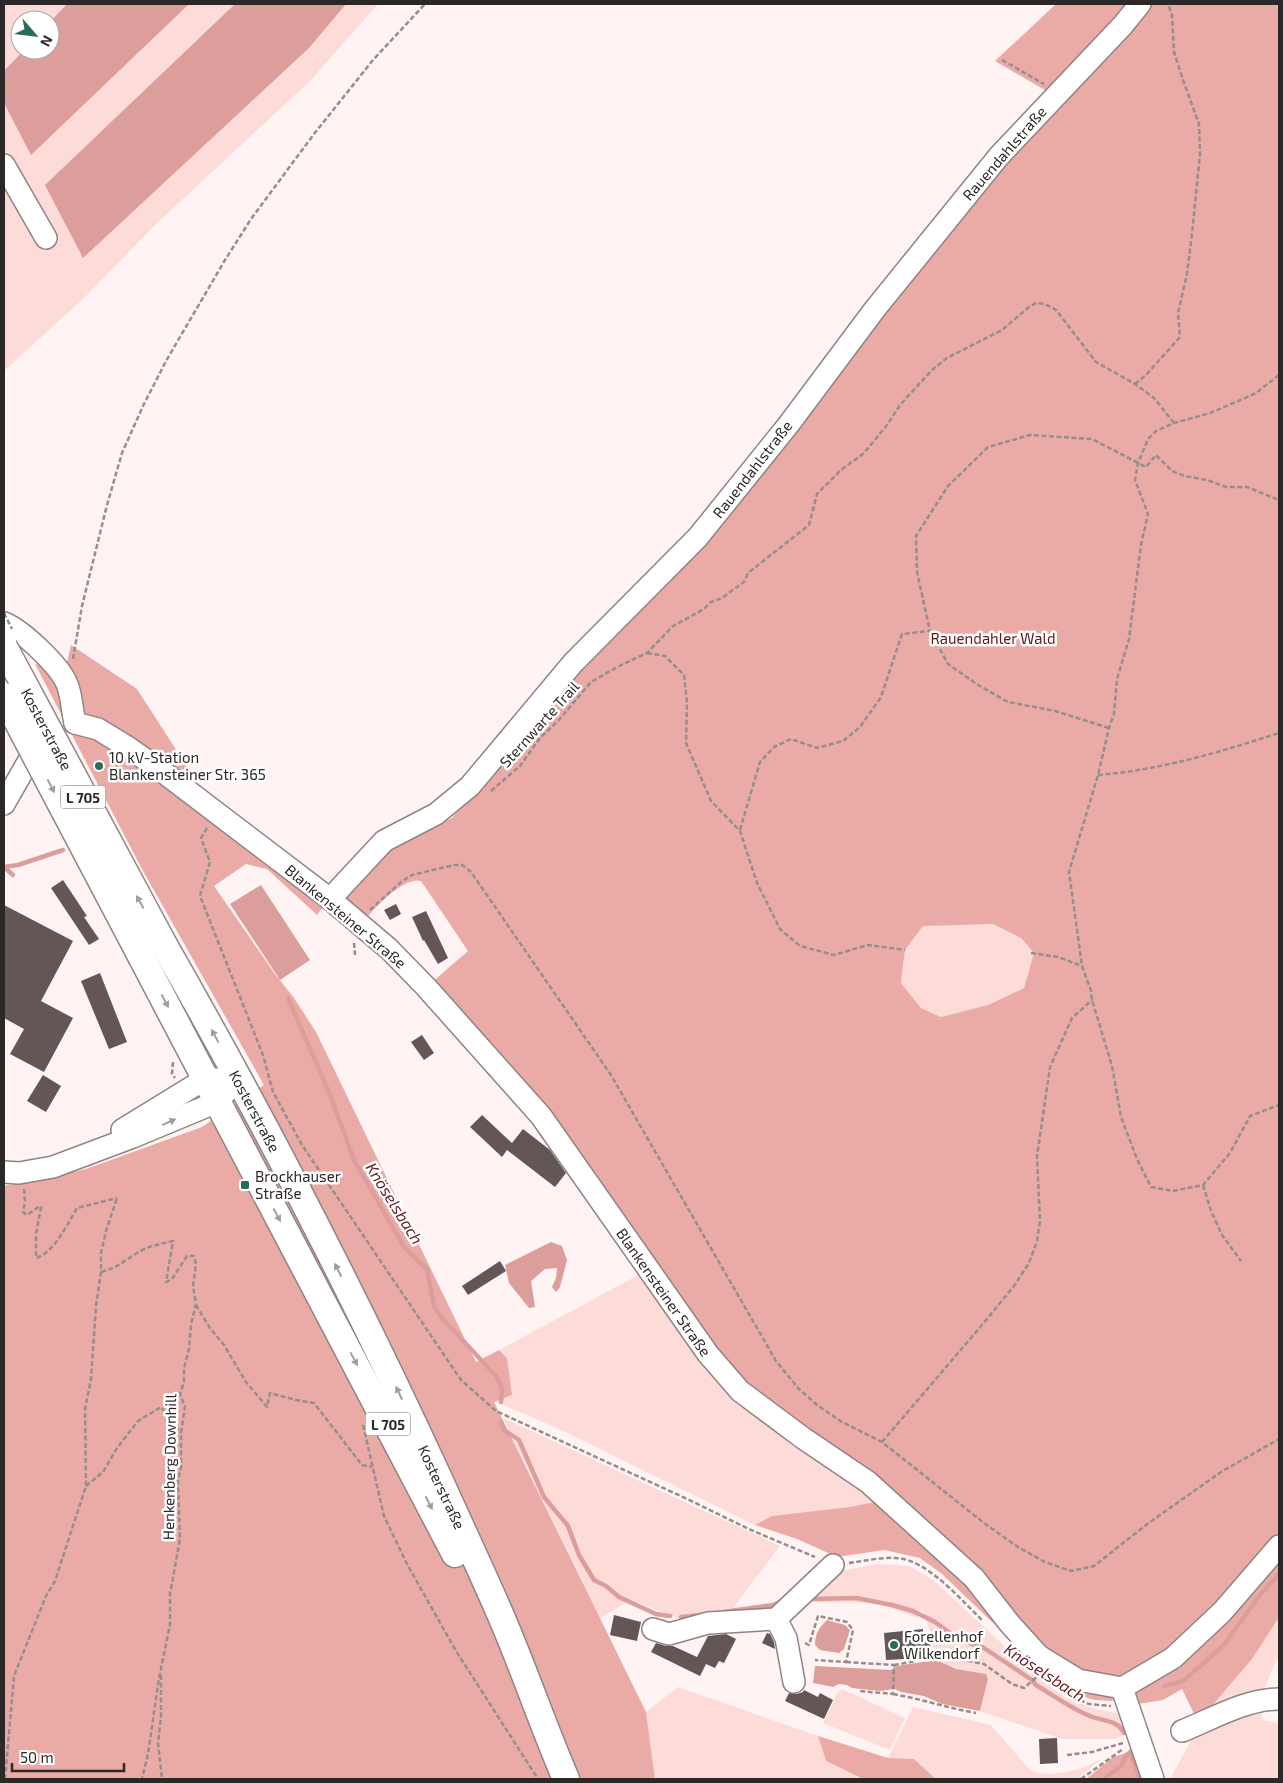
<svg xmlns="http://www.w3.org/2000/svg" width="1283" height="1783" font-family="'Exo 2',sans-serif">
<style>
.green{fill:#fddbd9;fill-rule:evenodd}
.forest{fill:#eaaba7;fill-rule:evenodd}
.water{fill:#dc9e9a}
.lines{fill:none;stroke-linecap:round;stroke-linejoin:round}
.stream{stroke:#dc9e9a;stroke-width:4.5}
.building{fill:#625756}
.minor-casing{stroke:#908483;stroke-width:24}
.major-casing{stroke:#908483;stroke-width:29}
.path{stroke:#968e8d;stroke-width:2.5;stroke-dasharray:5 2.5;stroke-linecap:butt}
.minor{stroke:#fff;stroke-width:21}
.major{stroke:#fff;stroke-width:26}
.major-bridge-casing{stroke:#908483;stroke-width:29;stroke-linecap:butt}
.path-bridge{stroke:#968e8d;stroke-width:2.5;stroke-dasharray:5 2.5;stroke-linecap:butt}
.major-bridge{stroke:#fff;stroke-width:26}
.oneway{fill:#a09e9e}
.poi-dot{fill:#286c5d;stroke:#fff;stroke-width:2}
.labels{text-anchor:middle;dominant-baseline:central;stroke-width:5;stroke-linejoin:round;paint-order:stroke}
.shield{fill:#fff;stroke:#6c6868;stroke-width:1}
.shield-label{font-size:14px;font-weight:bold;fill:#2d2828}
.street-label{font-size:15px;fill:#2d2828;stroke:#fff}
.park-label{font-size:15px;fill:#61181b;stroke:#fff}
.poi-label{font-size:15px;fill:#2d2828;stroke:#fff;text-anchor:start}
.water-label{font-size:16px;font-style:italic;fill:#6a2021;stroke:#fff}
</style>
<rect width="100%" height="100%" fill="#fff4f3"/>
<g class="green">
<path d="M4,4h374l-68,77 -154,143 -71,73 -81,74zM20,20h30v30h-30z"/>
<polygon points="993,924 1021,938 1034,953 1024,988 988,1005 941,1017 921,1008 901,983 905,950 923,925"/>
<polygon points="644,1272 880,1501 850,1507 772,1516 755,1525 557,1428 494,1401 512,1395 507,1358 499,1350"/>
<polygon points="503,1418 780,1546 733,1608 678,1618 631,1600 600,1618"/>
<polygon points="877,1564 909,1566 933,1580 1038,1677 1064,1697 1095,1709 1121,1714 1130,1731 1115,1739 1062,1739 980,1711 988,1680 986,1674 956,1669 936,1660 930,1631 922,1608 917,1618 877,1603 806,1602 830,1567 846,1570"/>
<polygon points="1279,1617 1279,1660 1277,1659 1261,1696 1197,1723"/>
<polygon points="678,1687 818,1736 826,1761 863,1779 655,1779 646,1712"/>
<polygon points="842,1689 905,1718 890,1750 823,1723 838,1692"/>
<polygon points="1261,1700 1262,1720 1279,1723 1279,1779 1170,1779 1199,1726"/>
<path d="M913,1707l78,18 39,45c21,10 52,-1 71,-11l-24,20h-141l-22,-20 -26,-1z"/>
</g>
<g class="forest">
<polygon points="1056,4 1135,4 1050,93 995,61"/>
<path d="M1148,4h131v1613l-27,42 -54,63 -16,-33 -19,11 -25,4 -93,-52 -301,-268 -313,-401 37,-32 -47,-70c-15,-5 -46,25 -54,37l-24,-18 45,-52 64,-30 549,-660zM993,924l28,14 13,15 -10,35 -36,17 -47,12 -20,-9 -20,-25 4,-33 18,-24z"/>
<polygon points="71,645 137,689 211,804 225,833 325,904 317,915 267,869 246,864 214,886 275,974 294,998 316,1032 476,1362 499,1350 507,1358 512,1395 494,1402 646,1712 655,1779 4,1779 4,1186 86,1169 202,1127 264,1085 143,871 35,664 65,671"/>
<polygon points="880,1501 926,1538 1006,1627 1112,1695 1113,1701 1095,1700 1084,1697 1043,1671 942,1574 920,1558 884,1550 837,1557 797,1539 755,1525 772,1516 850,1507"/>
<polygon points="818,1736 888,1758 914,1759 936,1779 863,1779 826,1761"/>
<polygon points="1135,1750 1145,1779 1086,1779 1113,1757"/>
</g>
<g class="water">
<polygon points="67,4 189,4 31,155 4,103 4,71 24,50 50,50 50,22"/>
<polygon points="235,4 346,4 309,48 83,258 45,185"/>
<polygon points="261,885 310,960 280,980 230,904"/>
<polygon points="551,1242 562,1246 567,1260 560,1287 556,1292 552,1287 556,1278 557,1268 545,1269 531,1281 535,1307 529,1308 509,1283 505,1265"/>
<path d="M827,1620l18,5 5,5 -6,19 -5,4 -19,-3 -5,-5c0,-12 4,-17 12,-25z"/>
<polygon points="936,1660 956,1669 986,1674 988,1679 980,1711 942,1704 924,1696 901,1692 895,1689 880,1691 852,1688 847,1685 839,1684 833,1687 813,1683 815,1666 891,1670 896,1666"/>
</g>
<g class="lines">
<g class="stream">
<polyline points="4,867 18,865 63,850"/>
<polyline points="4,867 13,875"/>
<polyline points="288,998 330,1095 354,1160 404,1247 427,1269 434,1306 440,1316 497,1377 502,1388 501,1402"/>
<polyline points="501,1422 504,1430 519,1440 544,1497 568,1526 579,1555 594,1580 606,1586 619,1597 656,1614 670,1616"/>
<path d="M809,1599l47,-1 36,7 21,6 22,11 23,17 26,9 48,32 4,5c15,9 39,26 54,31 12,5 28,4 34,17"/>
<polyline points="723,1612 773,1605 782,1601"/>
<polyline points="681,1617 701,1615"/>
<polyline points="1165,1686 1183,1681 1223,1646 1260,1595 1279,1574"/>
<polyline points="1104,1779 1121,1766 1126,1756 1130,1752 1140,1779"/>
</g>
</g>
<g class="building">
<polygon points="63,880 87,916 84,917 99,939 89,945 51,888"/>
<polygon points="396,904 401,914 390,920 384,910"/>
<polygon points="4,905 73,941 41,1001 73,1018 44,1072 10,1054 24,1029 4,1018"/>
<polygon points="426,911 448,958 438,964 424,940 423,941 412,917"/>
<polygon points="100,973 127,1042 109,1049 81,981"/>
<polygon points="422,1035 434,1053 424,1060 411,1042"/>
<polygon points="43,1075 61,1086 46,1112 27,1101"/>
<polygon points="482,1115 512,1143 523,1129 550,1150 566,1173 555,1187 507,1150 502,1157 470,1127"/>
<polygon points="500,1261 506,1271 468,1295 462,1286"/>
<polygon points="614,1615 641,1622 637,1641 610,1635"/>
<polygon points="923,1629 923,1634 929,1634 931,1651 905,1654 905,1659 886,1660 884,1633"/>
<polygon points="767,1633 770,1634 774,1642 775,1649 762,1643"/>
<polygon points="726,1634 736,1639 724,1663 719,1661 715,1668 706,1664 700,1676 651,1652 656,1643 666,1646 673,1646 697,1657 708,1636"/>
<polygon points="804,1690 818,1697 820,1693 833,1700 824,1719 785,1701 789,1693 797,1694 803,1692"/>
<polygon points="1057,1738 1058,1763 1040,1764 1039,1739"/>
</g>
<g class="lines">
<g class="minor-casing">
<g id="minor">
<polyline points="4,165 46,238"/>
<path d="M4,623c18,7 56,43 63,61 5,12 5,27 8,39"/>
<polyline points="75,723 98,729 129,748 159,769 330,899 389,949 426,987 541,1116 708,1354 740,1391 803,1438 868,1482 974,1578 1010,1624 1039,1656 1078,1680 1122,1688 1173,1658 1222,1612 1279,1546"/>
<polyline points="4,804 36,748 42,743"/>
<polyline points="330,899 384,841 436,814 470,786 573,663 698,537 789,424 875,309 999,156 1123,25 1140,4"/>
<polyline points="122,1130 205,1079 220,1079"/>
<polyline points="4,1172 19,1173 53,1167 133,1137 217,1102 238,1079"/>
<polyline points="776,1619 786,1638 794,1682"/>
<polyline points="653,1629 669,1634 708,1623 776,1619 833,1565"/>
<polyline points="1122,1688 1153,1779"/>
<path d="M1182,1731c30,-12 64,-32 97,-32"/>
</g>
</g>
<g class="major-casing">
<g id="major">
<path d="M164,945c100,175 193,355 277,538 21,47 43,93 63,140 22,52 40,105 62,156"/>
<polyline points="142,958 455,1554"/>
</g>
</g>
<g class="path">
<polyline points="1002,60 1044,84"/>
<polyline points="1279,375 1256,393 1243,399 1210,413 1174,423 1156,431 1148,439 1138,463 1135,480 1148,514 1141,545 1129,639 1117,679 1114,714 1109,728 1098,775 1069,872 1082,966 1091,991 1092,1000 1112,1066 1121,1117 1137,1159 1151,1187 1173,1191 1203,1185 1230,1153 1250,1116 1279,1105"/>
<polyline points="1135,384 1146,375 1180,337 1178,313 1187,274 1192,234 1200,154 1199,124 1183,80 1174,52 1172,15 1168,4"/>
<polyline points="647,653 665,656 684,675 687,702 686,743 711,801 740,831 757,883 780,929 800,946 834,955 868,945 905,950"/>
<polyline points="73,659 82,606 107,505 122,453 143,406 166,361 225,260 251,219 314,134 373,60 425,4"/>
<polyline points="1109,728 1055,711 1008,702 978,685 948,664 930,631 917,572 916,536 948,486 988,447 1030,435 1092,439 1146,467 1156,455 1172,471 1185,476 1207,480 1226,487 1247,487 1279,500"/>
<path d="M1098,775c63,-5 122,-23 181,-42"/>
<polyline points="491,791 520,766 540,738 559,720 591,682 621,665 647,653 673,626 704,609 711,602 722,598 744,582 748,573 809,525 817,494 841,470 864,453 887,425 900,405 932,370 947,358 1002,330 1029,307 1036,303 1045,304 1056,310 1096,362 1135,384 1154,398 1174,423"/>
<polyline points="207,828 201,838 210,862 200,896 263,1055 273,1092 302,1145 461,1380 496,1411 685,1498 751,1530 815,1557"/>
<polyline points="740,830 760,762 774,747 791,739 817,748 843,741 860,727 881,697 902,634 930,631"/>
<polyline points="370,910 401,882 412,875 454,865 462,865 471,872 611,1075 776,1361 798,1388 817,1405 842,1422 882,1442 984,1523 1018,1547 1045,1562 1071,1571 1094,1566 1150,1522 1221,1472 1279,1439"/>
<polyline points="354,943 355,955"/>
<polyline points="1031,953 1058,957 1082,966"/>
<polyline points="173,1062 172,1074 175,1078"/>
<polyline points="1203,1185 1211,1211 1222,1235 1241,1261"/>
<path d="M24,1189l1,13 -2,10 4,3 13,-9 1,1 -5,27v24c18,-5 32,-35 41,-50l40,-10"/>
<path d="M101,1272c16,-4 23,-11 36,-19 11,-7 23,-9 36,-12l-7,41 6,-3 15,-23h7l2,8 -3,22 3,18 -5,20 -2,25 -5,19v13l-4,14 5,11 -4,27v34l-3,15 2,57 -10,55v31l-11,53 -11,76 -6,25"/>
<polyline points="196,1305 210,1328 224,1345 246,1382 267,1407 270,1393 296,1400 314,1403 362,1465 372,1467"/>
<polyline points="363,1425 384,1516 407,1564 456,1651 538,1779"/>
<polyline points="882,1442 982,1325 1014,1286 1029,1263 1037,1241 1040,1221 1037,1156 1050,1067 1072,1018 1092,1000"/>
<polyline points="86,1486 103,1472 117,1448 138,1421 161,1407 181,1433"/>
<path d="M849,1563c15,-2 32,-6 47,-5 31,1 66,43 87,63"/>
<polyline points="805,1643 809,1645 818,1616 847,1622 853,1630 846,1662 815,1660"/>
<polyline points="938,1655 984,1664 1012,1684 1024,1688 1039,1675"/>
<polyline points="846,1662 894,1665 893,1694 859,1691"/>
<polyline points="894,1665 916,1661"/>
<polyline points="161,1675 161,1716 158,1743 162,1779"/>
<path d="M893,1694c28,5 55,14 83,19"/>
<polyline points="1080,1700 1089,1704 1111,1706"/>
<polyline points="1067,1755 1092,1752 1123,1743"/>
<polyline points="5,1779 14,1676 46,1596 55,1581 86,1486 85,1409 91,1379 96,1306 101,1272 101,1253 106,1231 117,1198"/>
<polyline points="1081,1779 1123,1749"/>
</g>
<use href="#minor" class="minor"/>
<use href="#major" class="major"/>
<g class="major-bridge-casing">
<g id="major-bridge">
<polyline points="4,647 164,945"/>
<polyline points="4,696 142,958"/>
</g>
</g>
<polyline class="path-bridge" points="4,613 12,629"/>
<use href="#major-bridge" class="major-bridge"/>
</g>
<defs><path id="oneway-solid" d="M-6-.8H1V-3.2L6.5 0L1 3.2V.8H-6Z" transform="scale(1.25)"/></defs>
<g class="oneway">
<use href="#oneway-solid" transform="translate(51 786) rotate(62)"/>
<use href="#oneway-solid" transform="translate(140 902) rotate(-119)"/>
<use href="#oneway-solid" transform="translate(165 1001) rotate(62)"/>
<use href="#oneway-solid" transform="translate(215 1036) rotate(-118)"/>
<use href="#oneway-solid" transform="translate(169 1122) rotate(-24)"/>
<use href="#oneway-solid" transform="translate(277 1215) rotate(62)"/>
<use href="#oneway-solid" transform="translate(338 1270) rotate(-117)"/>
<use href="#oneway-solid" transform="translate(354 1359) rotate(62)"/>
<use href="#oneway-solid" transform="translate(399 1393) rotate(-115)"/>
<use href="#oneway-solid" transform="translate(429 1503) rotate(63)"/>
</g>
<g class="poi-dot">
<circle cx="99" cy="766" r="5"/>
<rect x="240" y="1180" width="10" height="10" rx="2.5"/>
<circle cx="894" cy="1645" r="5"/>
</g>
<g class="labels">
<g class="shield">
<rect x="60.5" y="785.5" width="45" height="23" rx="4"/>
<rect x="365.5" y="1412.5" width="45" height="23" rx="4"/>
</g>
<g class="shield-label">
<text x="83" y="797">L 705</text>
<text x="388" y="1424">L 705</text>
</g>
<g class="street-label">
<text transform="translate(1004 153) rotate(-49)">Rauendahlstraße</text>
<text transform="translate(752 469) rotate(-52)">Rauendahlstraße</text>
<text transform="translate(539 724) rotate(-48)">Sternwarte Trail</text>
<text transform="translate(47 729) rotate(62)">Kosterstraße</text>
<text transform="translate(346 916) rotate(40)">Blankensteiner Straße</text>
<text transform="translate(255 1111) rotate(62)">Kosterstraße</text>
<text transform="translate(664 1292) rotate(55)">Blankensteiner Straße</text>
<text transform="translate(169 1467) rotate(-89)">Henkenberg Downhill</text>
<text transform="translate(442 1487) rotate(65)">Kosterstraße</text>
</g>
<g class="park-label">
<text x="993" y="638">Rauendahler Wald</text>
</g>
<g class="poi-label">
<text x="109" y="757">10 kV-Station<tspan x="109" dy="17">Blankensteiner Str. 365</tspan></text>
<text x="255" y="1176">Brockhauser<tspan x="255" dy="17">Straße</tspan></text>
<text x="904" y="1636">Forellenhof<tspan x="904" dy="17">Wilkendorf</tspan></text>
</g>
<g class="water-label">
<text transform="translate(395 1203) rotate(58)">Knöselsbach</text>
<text transform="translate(1045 1672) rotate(33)">Knöselsbach</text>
</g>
</g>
<rect width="1283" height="1783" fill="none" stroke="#2d2828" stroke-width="10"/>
<g transform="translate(35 35) rotate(118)"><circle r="24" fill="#ffffff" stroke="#aba9a9"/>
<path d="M0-4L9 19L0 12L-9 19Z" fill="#286c5d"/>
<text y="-8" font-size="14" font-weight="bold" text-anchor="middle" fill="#2d2828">N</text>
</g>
<path d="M12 1763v8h112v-8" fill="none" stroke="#2d2828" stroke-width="2.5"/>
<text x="20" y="1763" font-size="15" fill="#2d2828" stroke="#ffffff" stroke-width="4" paint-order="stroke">50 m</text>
</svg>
